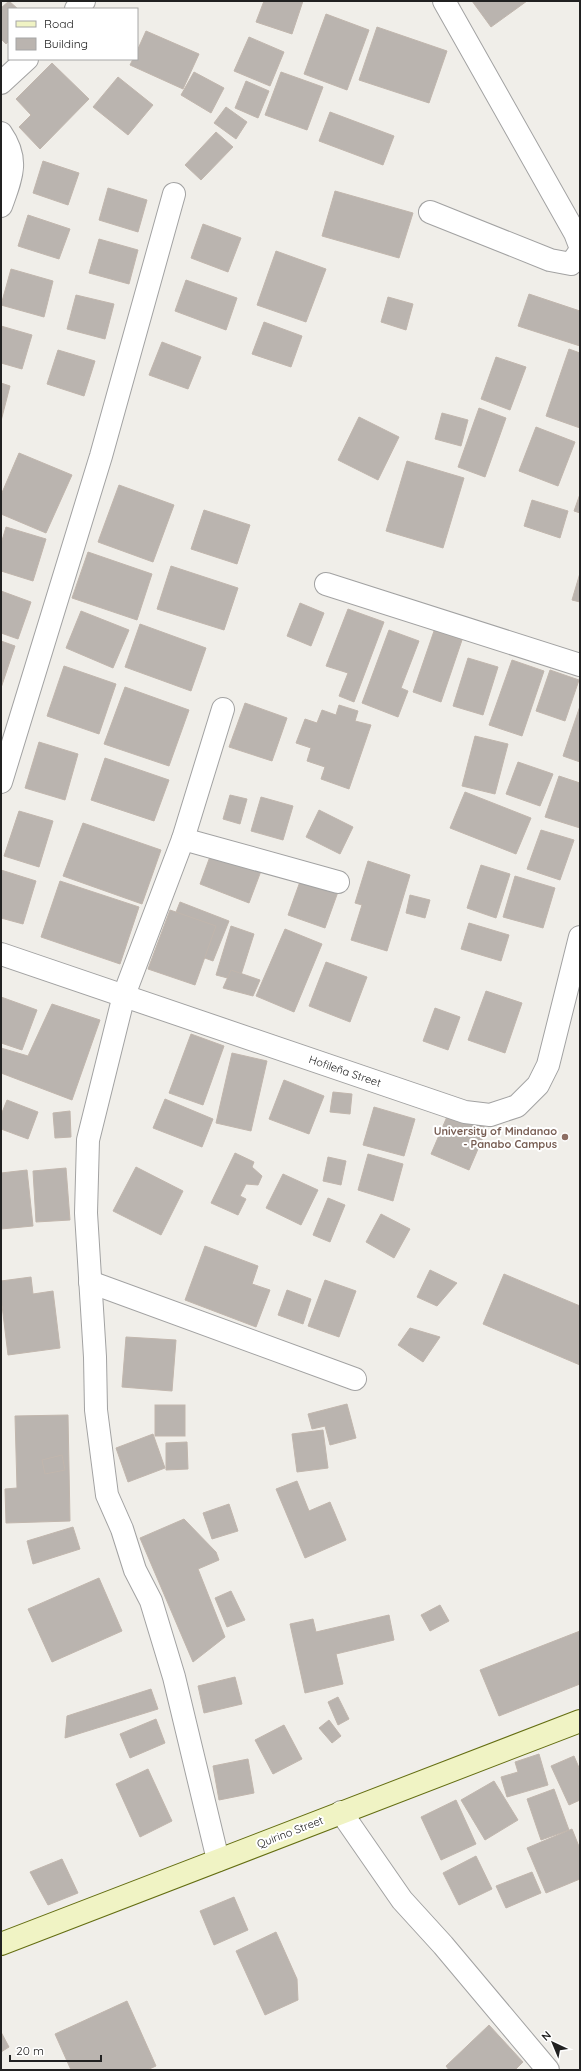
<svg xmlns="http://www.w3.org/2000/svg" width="581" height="2071" font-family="Quicksand,sans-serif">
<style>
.building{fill:#bab4af;stroke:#c1b6ad}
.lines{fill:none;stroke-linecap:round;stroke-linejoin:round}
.street-casing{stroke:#a2a2a2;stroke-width:24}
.secondary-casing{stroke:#646e12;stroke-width:24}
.street{stroke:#fff;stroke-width:22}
.secondary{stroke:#f0f3c4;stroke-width:22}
.education-dot{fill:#8d6e63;stroke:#fff;stroke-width:1.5}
.labels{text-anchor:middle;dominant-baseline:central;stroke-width:4;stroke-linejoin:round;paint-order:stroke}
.street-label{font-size:11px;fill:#212121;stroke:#fff}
.education-label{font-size:11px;font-weight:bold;fill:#785e54;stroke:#fff;text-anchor:end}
</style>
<rect width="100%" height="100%" fill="#f0eee9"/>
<g class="building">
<polygon points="9,1 18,9 9,9 9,41 6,44 1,39 1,8"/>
<polygon points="264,1 303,1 292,34 256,22"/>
<polygon points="472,1 527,1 491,27"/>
<polygon points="326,14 369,30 347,90 304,74"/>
<polygon points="377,27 447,51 429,103 359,80"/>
<polygon points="146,31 199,54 183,89 130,65 133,59 137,59 137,51"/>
<polygon points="249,37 284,52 270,86 234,71"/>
<polygon points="52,63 89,99 40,149 19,127 31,115 16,99"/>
<polygon points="194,72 224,88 211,113 181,95"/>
<polygon points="281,72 323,87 307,130 265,115"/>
<polygon points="118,77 153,105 128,135 93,107"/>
<polygon points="246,81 269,91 258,118 235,108"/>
<polygon points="226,107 247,122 236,139 214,123"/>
<polygon points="330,112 394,136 383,165 319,141"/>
<polygon points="216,132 233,147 201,180 185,165"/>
<polygon points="43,161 79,173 68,205 33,193"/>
<polygon points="108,188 147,200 138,232 99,220"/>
<polygon points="335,191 413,213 399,258 322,236"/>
<polygon points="28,215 70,229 59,259 18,246"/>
<polygon points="203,224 241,238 228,272 191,258"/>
<polygon points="99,239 138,250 129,284 89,273"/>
<polygon points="276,251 326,269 306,322 257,305"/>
<polygon points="11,269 53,281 44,317 1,305"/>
<polygon points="186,280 237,298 226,330 175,311"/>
<polygon points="529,294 580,311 580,346 518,326"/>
<polygon points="76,295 114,304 105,339 67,329"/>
<polygon points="388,297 413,304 406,330 381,322"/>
<polygon points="264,322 302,336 291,367 252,354"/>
<polygon points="1,326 32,335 22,369 1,363"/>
<polygon points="162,342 201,357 188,389 149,375"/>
<polygon points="569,349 580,353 580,428 546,416"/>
<polygon points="58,350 95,361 84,396 47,384"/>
<polygon points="496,357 526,367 510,410 481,399"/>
<polygon points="1,383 10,386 1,421"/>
<polygon points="479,408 506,418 485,477 458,467"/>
<polygon points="442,413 468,420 461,446 435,439"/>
<polygon points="359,417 399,437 378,480 338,460"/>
<polygon points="536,427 575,442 558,486 519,471"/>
<polygon points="19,453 72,475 46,533 1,514 1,495"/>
<polygon points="407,461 464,478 443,548 386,531"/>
<polygon points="119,485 174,505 153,562 98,542"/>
<polygon points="580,494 580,513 574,511"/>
<polygon points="532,500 568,511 560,538 524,526"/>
<polygon points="204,510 250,525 237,564 191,549"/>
<polygon points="6,527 46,539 33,581 1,571 1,544"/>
<polygon points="88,552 152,574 137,620 72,598"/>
<polygon points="171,566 238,588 224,630 157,609"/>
<polygon points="580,573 580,602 572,600"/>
<polygon points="1,591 31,602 18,639 1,633"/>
<polygon points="300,603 324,613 311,646 287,636"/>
<polygon points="348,609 384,622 354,702 339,696 348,673 326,666"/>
<polygon points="81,611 129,630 113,668 66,648"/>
<polygon points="140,624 206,648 191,691 125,667"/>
<polygon points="389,630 419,641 401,688 408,691 398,717 362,703"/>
<polygon points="434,631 462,640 441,702 413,692"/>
<polygon points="1,641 15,646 1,688"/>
<polygon points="468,658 498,667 483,715 453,706"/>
<polygon points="512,660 544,671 522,736 489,725"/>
<polygon points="64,666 116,684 99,734 47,716"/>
<polygon points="550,670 579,680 565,721 536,711"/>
<polygon points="125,687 189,710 169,766 104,744"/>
<polygon points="245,703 287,718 272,761 229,747"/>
<polygon points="339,705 358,711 355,721 371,725 349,789 321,779 325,767 307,761 311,748 296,743 305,719 317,723 322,710 336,715"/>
<polygon points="580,706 580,762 563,756"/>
<polygon points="475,736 508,744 495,794 462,786"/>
<polygon points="39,742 78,754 65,800 25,788"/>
<polygon points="105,758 169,780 154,821 91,800"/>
<polygon points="518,762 553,774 540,806 506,794"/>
<polygon points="559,776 580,783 580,828 545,817"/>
<polygon points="465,792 531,818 516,854 450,828"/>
<polygon points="230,795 247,799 240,824 223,819"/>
<polygon points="261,797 293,806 283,840 251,831"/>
<polygon points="319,810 353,827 340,854 306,837"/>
<polygon points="19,811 53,821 39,867 4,856"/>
<polygon points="83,823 161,850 142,904 63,876"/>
<polygon points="541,830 574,840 560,880 527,869"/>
<polygon points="212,851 261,871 249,903 200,884"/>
<polygon points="368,861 410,875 387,951 351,940 362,905 355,903"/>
<polygon points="481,865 510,874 496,918 467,908"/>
<polygon points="1,870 36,881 23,924 1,918"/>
<polygon points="302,876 339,889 325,928 288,915"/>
<polygon points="515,876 555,888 543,928 503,917"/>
<polygon points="60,881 139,907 120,964 41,937"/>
<polygon points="410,895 430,900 425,918 406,913"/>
<polygon points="180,902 229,921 213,961 164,943"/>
<polygon points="170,910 216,926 195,985 148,969"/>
<polygon points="469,923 509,935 501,961 461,949"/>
<polygon points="231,926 254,934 239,981 216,975"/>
<polygon points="285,929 322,944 294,1012 256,996"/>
<polygon points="326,962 367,977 350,1022 309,1006"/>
<polygon points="231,970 260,980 253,996 223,988"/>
<polygon points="486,991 522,1003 505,1053 468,1040"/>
<polygon points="1,997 37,1010 22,1050 1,1043"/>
<polygon points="52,1004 100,1020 72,1100 1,1073 1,1048 28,1056"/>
<polygon points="435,1008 460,1017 448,1050 423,1041"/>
<polygon points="191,1034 224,1046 203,1105 169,1093"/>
<polygon points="232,1053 267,1061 251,1131 216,1123"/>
<polygon points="284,1080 324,1096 309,1134 269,1119"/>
<polygon points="333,1092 352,1094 350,1114 330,1112"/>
<polygon points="165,1099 213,1119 202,1147 153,1128"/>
<polygon points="7,1100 38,1112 28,1139 1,1129 1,1115"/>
<polygon points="374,1107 415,1119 404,1156 363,1145"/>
<polygon points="70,1111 71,1137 55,1138 53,1113"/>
<polygon points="449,1112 487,1128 469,1170 431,1154"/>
<polygon points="235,1153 254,1162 252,1167 262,1176 258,1185 246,1184 240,1196 246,1199 238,1215 211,1203"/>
<polygon points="368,1154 403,1164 393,1201 358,1190"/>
<polygon points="328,1157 346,1161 341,1185 323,1181"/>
<polygon points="136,1167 183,1191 161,1235 113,1211"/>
<polygon points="66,1168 70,1220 36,1222 33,1171"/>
<polygon points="27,1170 33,1226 1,1229 1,1173"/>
<polygon points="283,1174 318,1190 301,1225 266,1208"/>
<polygon points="328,1198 345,1205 330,1242 313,1235"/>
<polygon points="381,1214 410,1229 394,1258 366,1242"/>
<polygon points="205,1246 258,1266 252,1284 270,1290 256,1327 185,1300"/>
<polygon points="430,1270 457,1283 437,1306 417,1297"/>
<polygon points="504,1274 580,1306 580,1365 483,1324"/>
<polygon points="31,1277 33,1294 53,1291 60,1348 8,1355 1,1297 1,1281"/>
<polygon points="325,1280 356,1291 339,1337 308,1326"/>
<polygon points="287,1290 311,1299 303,1324 278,1315"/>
<polygon points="410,1328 440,1337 423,1362 398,1345"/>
<polygon points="126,1337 176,1340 172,1391 122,1387"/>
<polygon points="347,1404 356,1438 330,1445 325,1426 312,1429 308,1414"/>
<rect x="155" y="1405" width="30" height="31"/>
<polygon points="68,1415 70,1521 6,1523 5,1489 17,1488 15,1416"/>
<polygon points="323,1430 328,1468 297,1472 292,1434"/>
<polygon points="153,1434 165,1468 128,1482 116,1448"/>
<polygon points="187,1442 188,1469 166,1470 166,1443"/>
<polygon points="62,1455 65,1470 45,1474 42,1460"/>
<polygon points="297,1481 309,1511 330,1502 346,1540 305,1558 276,1489"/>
<polygon points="229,1504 238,1531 212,1539 203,1513"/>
<polygon points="184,1519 216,1552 219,1560 198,1569 225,1637 193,1662 140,1538"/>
<polygon points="73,1527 80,1549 33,1564 27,1541"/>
<polygon points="99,1578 122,1631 52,1662 28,1609"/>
<polygon points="231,1591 245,1620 227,1627 215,1598"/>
<polygon points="440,1605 449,1621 430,1631 421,1615"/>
<polygon points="389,1615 394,1640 336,1654 343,1684 305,1693 290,1624 313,1619 316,1632"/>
<polygon points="580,1631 580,1684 499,1716 480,1670"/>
<polygon points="235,1677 242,1704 204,1713 198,1686"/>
<polygon points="151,1689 158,1709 65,1738 67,1716"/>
<polygon points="338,1697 349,1719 338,1725 328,1702"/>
<polygon points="156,1719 165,1743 130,1758 120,1734"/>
<polygon points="329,1720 341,1736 332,1743 319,1728"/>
<polygon points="284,1725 302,1759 273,1774 255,1740"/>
<polygon points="539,1754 548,1785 507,1797 501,1777 518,1772 515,1762"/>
<polygon points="574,1756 580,1770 580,1800 569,1805 551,1766"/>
<polygon points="248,1759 254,1793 219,1800 213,1766"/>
<polygon points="148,1769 172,1821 140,1837 116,1784"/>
<polygon points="494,1781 518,1820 485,1840 461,1800"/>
<polygon points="554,1789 569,1830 541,1840 527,1799"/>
<polygon points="456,1800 476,1844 441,1860 421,1817"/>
<polygon points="572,1829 580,1849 580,1879 546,1893 527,1848"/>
<polygon points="476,1856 492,1889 459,1905 443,1873"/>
<polygon points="62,1859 78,1893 48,1905 30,1872"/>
<polygon points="532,1872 541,1893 506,1908 496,1886"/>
<polygon points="234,1897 248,1930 214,1945 200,1911"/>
<polygon points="276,1932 297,1979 298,2000 265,2015 236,1951"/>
<polygon points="127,2001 156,2066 147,2070 71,2070 55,2034"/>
<polygon points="489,2025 523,2062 515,2070 449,2070 446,2066"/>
<polygon points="1,2032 9,2047 1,2052"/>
</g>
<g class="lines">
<g class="street-casing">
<g id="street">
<polyline points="444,1 575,233 580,246"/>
<polyline points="76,9 84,1"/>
<polyline points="1,83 27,59"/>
<path d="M1,133c19,27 10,45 0,73"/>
<polyline points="430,212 550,260 571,264 580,251"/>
<polyline points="326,584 580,665"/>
<polyline points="1,782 101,456 174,194"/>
<polyline points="183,839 338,882"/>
<polyline points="1,954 465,1112 490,1115 517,1106 538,1085 548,1065 580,937"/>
<polyline points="90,1282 355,1379"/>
<polyline points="341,1812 402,1900 443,1945 548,2070"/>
<polyline points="218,1860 174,1677 151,1601 135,1570 122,1529 107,1495 96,1410 95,1357 86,1213 88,1140 124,995 183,839 223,709"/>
</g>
</g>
<g class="secondary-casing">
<polyline id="secondary" points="1,1944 580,1721"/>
</g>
<use href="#street" class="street"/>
<use href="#secondary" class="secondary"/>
</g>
<circle class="education-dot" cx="565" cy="1137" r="4"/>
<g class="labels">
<g class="street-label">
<text transform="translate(345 1071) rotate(19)">Hofileña Street</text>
<text transform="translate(290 1832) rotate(-21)">Quirino Street</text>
</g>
<g class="education-label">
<text x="557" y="1131">University of Mindanao<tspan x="557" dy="13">- Panabo Campus</tspan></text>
</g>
</g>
<rect width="581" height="2071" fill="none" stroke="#212121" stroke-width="4"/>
<rect x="8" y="8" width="130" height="52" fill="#ffffff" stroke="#a6a6a6"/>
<rect x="16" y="21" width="20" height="6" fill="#f0f3c4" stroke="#a6a6a6"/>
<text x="44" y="28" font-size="12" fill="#212121">Road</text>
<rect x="16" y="38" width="20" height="12" fill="#bab4af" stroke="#a6a6a6"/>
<text x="44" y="48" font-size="12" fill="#212121">Building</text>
<g transform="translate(553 2043) rotate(316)" stroke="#ffffff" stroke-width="3" paint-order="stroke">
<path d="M0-3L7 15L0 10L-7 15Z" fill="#212121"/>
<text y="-6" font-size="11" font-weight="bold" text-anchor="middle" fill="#212121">N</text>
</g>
<path d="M10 2055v6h91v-6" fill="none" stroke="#212121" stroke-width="2"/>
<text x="16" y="2055" font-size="12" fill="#212121" stroke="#ffffff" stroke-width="3" paint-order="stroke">20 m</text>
</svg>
